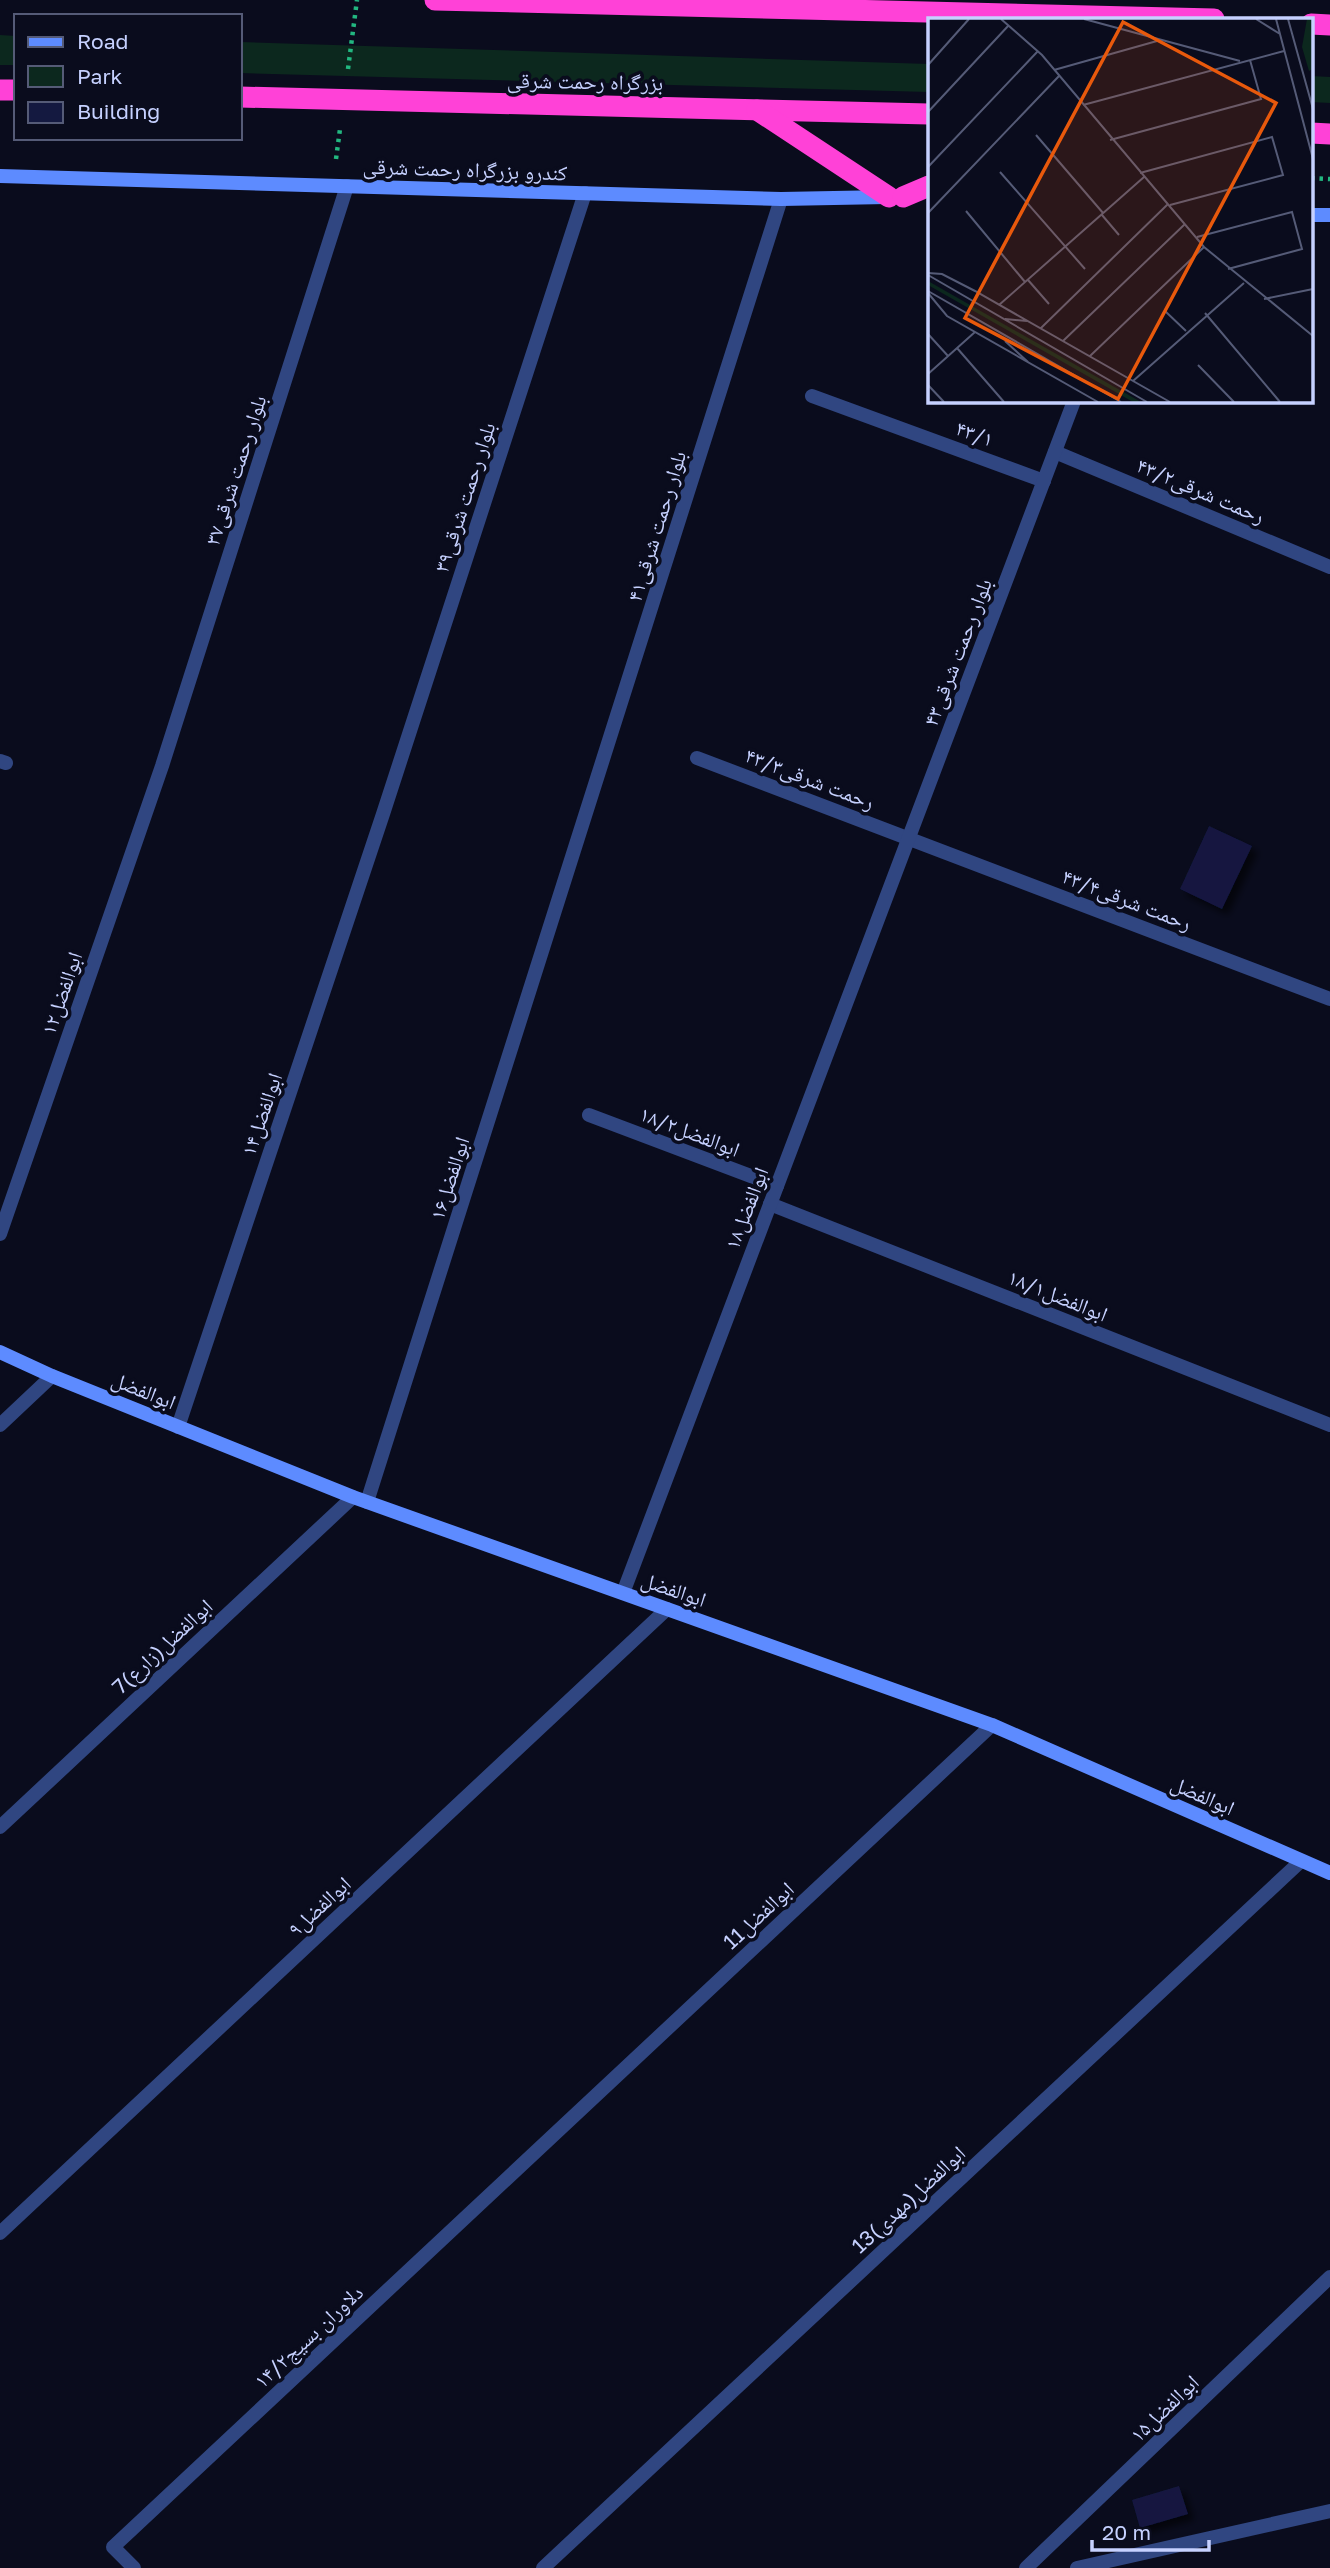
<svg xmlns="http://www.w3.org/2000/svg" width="1330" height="2568" font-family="'Golos Text','Noto Naskh Arabic',sans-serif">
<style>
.green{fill:#0c281e}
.building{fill:#141940;filter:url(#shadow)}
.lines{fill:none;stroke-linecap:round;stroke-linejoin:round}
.path{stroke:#22b780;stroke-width:4.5;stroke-dasharray:3.5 5;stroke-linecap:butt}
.street{stroke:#304681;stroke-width:14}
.secondary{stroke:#5d8bff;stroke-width:14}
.highway{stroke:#ff41d7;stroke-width:21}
.labels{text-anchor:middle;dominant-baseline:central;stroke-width:7;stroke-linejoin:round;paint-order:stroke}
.street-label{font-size:21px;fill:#c6d1ff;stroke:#0a0c1d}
.inset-road{fill:none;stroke:#555b77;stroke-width:2}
.view{fill:#e8590c;fill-opacity:0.15;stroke:#e8590c;stroke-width:3.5}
.inset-edge{fill:none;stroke:#c6d1ff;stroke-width:3.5}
</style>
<defs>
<filter id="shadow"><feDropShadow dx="6" dy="6" stdDeviation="3.5" flood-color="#0009"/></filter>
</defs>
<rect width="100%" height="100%" fill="#0a0c1d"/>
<g class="green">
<polygon points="0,35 16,36 16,65 0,65"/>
<polygon points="240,42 929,64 929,92 240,73"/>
<polygon points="1311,76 1330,77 1330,103 1311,102"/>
</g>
<g class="building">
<polygon points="1209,826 1252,846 1222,909 1180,889"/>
<polygon points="1179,2486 1188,2514 1140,2528 1132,2500"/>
</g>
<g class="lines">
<g class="path">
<polyline points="348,69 357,0"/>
<polyline points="336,159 340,129"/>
<polyline points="1311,178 1330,179"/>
</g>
<g class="street">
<polyline points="812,396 1044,481"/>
<polyline points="1055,452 1330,567"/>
<polyline points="697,758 1330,999"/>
<polyline points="0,761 6,763"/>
<polyline points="589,1115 777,1186"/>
<polyline points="770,1204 1330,1425"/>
<polyline points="0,1234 162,766 347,186"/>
<polyline points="0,1425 52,1376"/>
<polyline points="178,1427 383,814 585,193"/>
<polyline points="367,1502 781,199"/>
<polyline points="623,1593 1074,401"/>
<polyline points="0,1827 353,1497"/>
<polyline points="0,2233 667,1609"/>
<polyline points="134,2568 113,2547 992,1725"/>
<polyline points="543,2568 1301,1861"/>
<polyline points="1026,2568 1330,2277"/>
<polyline points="1077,2568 1330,2511"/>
</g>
<g class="secondary">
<polyline points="0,176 781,199 887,197"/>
<polyline points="1311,215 1330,215"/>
<polyline points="0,1352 52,1376 353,1497 992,1725 1330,1873"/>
</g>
<g class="highway">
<polyline points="435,0 1214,19"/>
<polyline points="1311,24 1330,25"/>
<polyline points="0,90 16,90"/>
<polyline points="240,97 929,114"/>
<polyline points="757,110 889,197"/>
<polyline points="1311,133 1330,134"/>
<polyline points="903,197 929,186"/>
</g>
</g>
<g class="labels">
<g class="street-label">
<text transform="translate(585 81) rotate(1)">بزرگراه رحمت شرقی</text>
<text transform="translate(465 169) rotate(2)">کندرو بزرگراه رحمت شرقی</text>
<text transform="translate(975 433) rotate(20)">۴۳/۱</text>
<text transform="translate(235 470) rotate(-72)">بلوار رحمت شرقی۳۷</text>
<text transform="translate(1201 490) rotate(23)">۴۳/۲رحمت شرقی</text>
<text transform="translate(464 497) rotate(-72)">بلوار رحمت شرقی۳۹</text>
<text transform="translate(656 526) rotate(-73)">بلوار رحمت شرقی۴۱</text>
<text transform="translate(957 652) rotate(-69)">بلوار رحمت شرقی۴۳</text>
<text transform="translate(810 778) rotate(21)">۴۳/۳رحمت شرقی</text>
<text transform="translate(1127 899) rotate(21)">۴۳/۴رحمت شرقی</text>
<text transform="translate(61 993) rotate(-71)">ابوالفضل۱۲</text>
<text transform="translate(261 1114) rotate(-71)">ابوالفضل۱۴</text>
<text transform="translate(690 1131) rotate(21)">۱۸/۲ابوالفضل</text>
<text transform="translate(449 1178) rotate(-72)">ابوالفضل۱۶</text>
<text transform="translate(746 1208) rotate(-69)">ابوالفضل۱۸</text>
<text transform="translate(1058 1295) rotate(22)">ابوالفضل۱۸/۱</text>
<text transform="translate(144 1390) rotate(22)">ابوالفضل</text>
<text transform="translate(674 1589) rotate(19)">ابوالفضل</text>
<text transform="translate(162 1646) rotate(-43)">7ابوالفضل(زارع)</text>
<text transform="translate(1203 1795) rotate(24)">ابوالفضل</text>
<text transform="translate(319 1906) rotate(-43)">ابوالفضل۹</text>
<text transform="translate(758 1915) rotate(-43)">11ابوالفضل</text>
<text transform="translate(908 2199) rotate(-43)">13ابوالفضل(مهدی)</text>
<text transform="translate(308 2336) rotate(-43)">۱۴/۲دلاوران بسیج</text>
<text transform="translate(1164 2408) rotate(-44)">ابوالفضل۱۵</text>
</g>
</g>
<g transform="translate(928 18)">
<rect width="385" height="385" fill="#0a0c1d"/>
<path d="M379,1h6v50l-4,2 -7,-24zM0,263l213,121h-8l-205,-117z" fill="#0c281e"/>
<path class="inset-road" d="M73,1l41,36 162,192 109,89M156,1l156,42M328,1l24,15M348,1l37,140M360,1l25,90M0,47l41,-46M126,52l103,-29M155,87l201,-54M0,94l81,-87M108,117l67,78M182,122l151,-41 -11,-39M0,149l110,-116M72,154l85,97M212,155l132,-36 11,38 -113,30M38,193l59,71M0,195l131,-137M174,197l17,20M269,219l95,-25 10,37 -74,20M0,255l14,1 33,17 195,111M0,257l219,127M100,262l21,24M0,273l193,111M0,275l19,23 151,86M336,281l49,-10M71,287l145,-128M237,293l21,20M277,295l75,89M77,301l22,2M113,310l127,-124M0,316l20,22M77,323l23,21M135,323l122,-117M29,330l47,54M162,338l114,-109M270,347l36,37M0,356l47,-42M205,363l111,-98M0,367l16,17"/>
<path class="view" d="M195,4l153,81 -158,296 -153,-81z"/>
<rect width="385" height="385" class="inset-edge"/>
</g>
<rect x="14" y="14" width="228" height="126" fill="#0a0c1d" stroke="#555b77" stroke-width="2"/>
<rect x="28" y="37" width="35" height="10" fill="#5d8bff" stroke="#555b77" stroke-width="2"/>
<text x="77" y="49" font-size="21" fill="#c6d1ff">Road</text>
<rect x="28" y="66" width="35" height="21" fill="#0c281e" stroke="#555b77" stroke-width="2"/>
<text x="77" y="84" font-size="21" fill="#c6d1ff">Park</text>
<rect x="28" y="102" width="35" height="21" fill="#141940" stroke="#555b77" stroke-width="2"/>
<text x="77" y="119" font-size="21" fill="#c6d1ff">Building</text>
<path d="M1092 2540v10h117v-10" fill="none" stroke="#c6d1ff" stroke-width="3.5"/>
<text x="1102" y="2540" font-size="21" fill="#c6d1ff" stroke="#0a0c1d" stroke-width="5" paint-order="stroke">20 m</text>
</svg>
